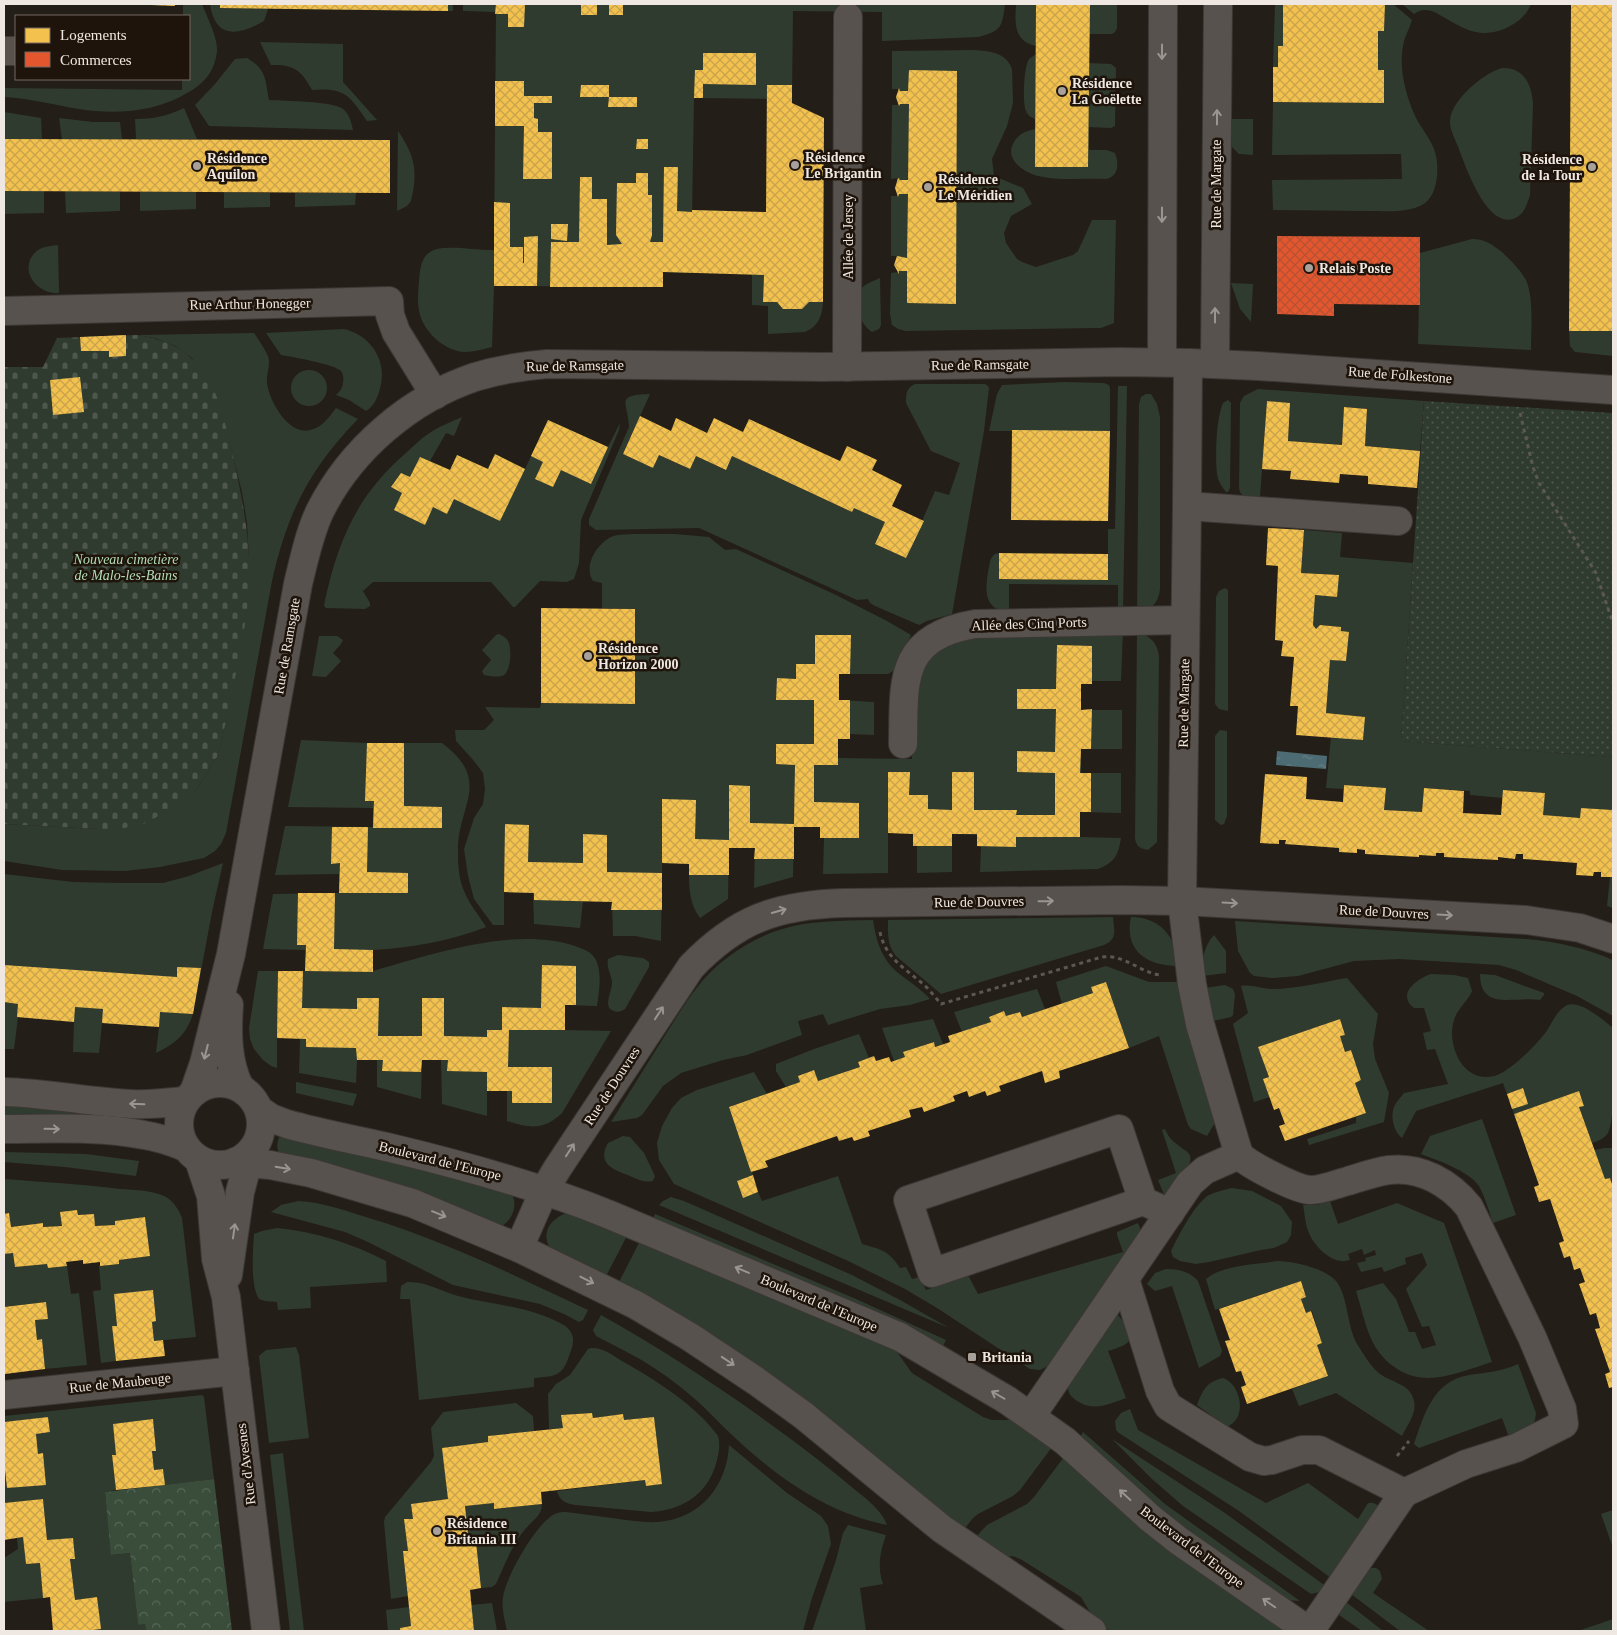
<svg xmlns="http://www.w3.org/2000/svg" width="1617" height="1635" font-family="'Times New Roman',serif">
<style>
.grass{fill:#303b2f}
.forest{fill:url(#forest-crowns)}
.cemetery{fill:url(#cemetery-stones)}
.park{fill:url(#park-dots)}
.water{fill:url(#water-ripples)}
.homes{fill:url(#homes-cross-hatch)}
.shops{fill:url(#shops-cross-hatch)}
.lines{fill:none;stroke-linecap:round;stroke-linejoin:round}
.minor-casing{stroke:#3d3835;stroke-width:30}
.path{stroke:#5b5754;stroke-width:3;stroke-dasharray:4 4;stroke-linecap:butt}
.minor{stroke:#57524e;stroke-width:28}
.oneway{stroke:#9b9590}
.poi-dot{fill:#a8a19b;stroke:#1e140b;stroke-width:2}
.labels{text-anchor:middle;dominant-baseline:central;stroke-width:5;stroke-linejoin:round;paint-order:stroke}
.poi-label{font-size:14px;font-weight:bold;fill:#efe7e1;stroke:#1e140b;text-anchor:start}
.street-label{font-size:14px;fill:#efe7e1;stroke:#1e140b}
.park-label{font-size:14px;font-style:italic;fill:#b1deb6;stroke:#1e140b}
</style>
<defs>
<pattern id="forest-crowns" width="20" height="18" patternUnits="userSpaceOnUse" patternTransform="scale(1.25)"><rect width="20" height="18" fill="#3a4d3b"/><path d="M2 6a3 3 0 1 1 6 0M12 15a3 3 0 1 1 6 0" fill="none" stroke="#576757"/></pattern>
<pattern id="cemetery-stones" width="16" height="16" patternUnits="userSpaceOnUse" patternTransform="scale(1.25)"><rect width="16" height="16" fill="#303b2f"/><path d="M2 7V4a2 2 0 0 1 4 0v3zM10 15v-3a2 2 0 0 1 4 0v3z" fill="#4e574d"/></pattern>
<pattern id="park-dots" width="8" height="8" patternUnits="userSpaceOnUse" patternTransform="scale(1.25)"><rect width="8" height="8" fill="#303b2f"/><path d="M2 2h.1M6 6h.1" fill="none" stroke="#4e574d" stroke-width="1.8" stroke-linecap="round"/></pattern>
<pattern id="water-ripples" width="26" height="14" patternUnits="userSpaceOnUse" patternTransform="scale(1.25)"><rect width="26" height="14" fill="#4c6b73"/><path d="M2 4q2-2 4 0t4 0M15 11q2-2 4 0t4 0" fill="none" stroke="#668087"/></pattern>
<pattern id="homes-cross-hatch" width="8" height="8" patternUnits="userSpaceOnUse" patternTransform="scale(1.25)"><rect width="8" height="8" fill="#f2c14e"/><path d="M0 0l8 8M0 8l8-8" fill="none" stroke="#c8a24c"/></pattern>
<pattern id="shops-cross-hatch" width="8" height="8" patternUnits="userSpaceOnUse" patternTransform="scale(1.25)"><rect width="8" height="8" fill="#e4572e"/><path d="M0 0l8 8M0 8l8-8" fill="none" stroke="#b55235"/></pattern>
</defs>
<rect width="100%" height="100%" fill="#241e18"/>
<g class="grass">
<path d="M183,4h19c5,13 16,34 15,47 -2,20 -13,33 -30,42 -31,19 -72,22 -108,16 -25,-4 -50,-11 -75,-12v-9l178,2v-11h7v-63h-6z"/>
<path d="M210,4h243v7l-185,-2 -4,12c-26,15 -49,18 -54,-17z"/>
<path d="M463,4h542c-3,24 -4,27 -27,33l-96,4v-29l-89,-1 -1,88 -98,-1 -3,175 -28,-1v15l-169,-1 -2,61c-9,2 -18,5 -27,5 -20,-1 -39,-18 -45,-37 -3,-11 -2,-23 -1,-34 1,-12 2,-25 13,-30 12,-7 47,0 62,-1l2,-238 -33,-1z"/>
<path d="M1016,4h101v24l-2,4 -3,2h-23v29l22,1 5,4 -1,58 -4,2 -22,-1v23h18l8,3c4,11 4,24 -10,26 -21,-1 -46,2 -67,-3 -14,-4 -33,-16 -25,-32 4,-9 12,-13 22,-15v-10c-4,-2 -7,-3 -9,-8 -4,-8 -2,-45 3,-52 1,-1 6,-4 7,-5v-8c-23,-5 -21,-24 -20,-42z"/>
<polygon points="1275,4 1283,4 1283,46 1278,46 1278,67 1273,67"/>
<path d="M1385,4h8l19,16c-2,7 -5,12 -7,18 -8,25 0,55 10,78 6,12 15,22 19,33 6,16 5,47 -12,56 -15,8 -37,6 -53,6 -32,0 -64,-1 -96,-1l-1,-30 130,-1 -1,-25 -129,1 1,-53 111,1v-32l-6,-1v-39h6z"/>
<path d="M1402,4h129c-4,10 -11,17 -21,22 -24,13 -42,6 -63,-7 -7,-4 -14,-9 -22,-9 -4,0 -8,2 -11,4z"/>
<path d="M260,42l83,2v38l34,38 -10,1c-17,-25 -22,-34 -55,-31 -10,-19 -18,-26 -41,-25z"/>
<path d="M974,50c15,1 32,2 38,19l1,34 -6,23 -15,33 2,17 29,12 9,16 -21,12 -7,17 2,10 11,16 5,3 14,5 37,-12 5,-4 14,-31h24l-2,103 -13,5h-8l-187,3 -8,-2 -6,-4 -2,-11 1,-41 7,-1 -4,-7 3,-9h-6v-60h7l-3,-8 3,-10 -7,1 1,-74h6l-2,-8 3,-8h-7v-38z"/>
<path d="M247,58c20,12 18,21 22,42 16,1 63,1 74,9 7,6 8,13 10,21l-144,-4 -14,-21 20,-21 20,-25z"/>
<path d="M1502,68c22,-1 30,17 31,36l-3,91c-3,10 -6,20 -17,24 -26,8 -46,-49 -53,-67 -3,-10 -11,-22 -10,-32 2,-21 34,-47 52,-52z"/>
<path d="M184,108l13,31h-61l-1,-20c18,0 33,-3 49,-11z"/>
<polygon points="4,112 41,118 42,139 4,139"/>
<polygon points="59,118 93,122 120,122 122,139 62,139"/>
<polygon points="1230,119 1253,119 1253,155 1239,154 1232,147"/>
<path d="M398,131c17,25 20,40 13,70l-4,5 -10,5z"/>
<polygon points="4,191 44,191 44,213 4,214"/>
<polygon points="65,191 120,192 120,211 66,213"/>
<polygon points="140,192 196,192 196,209 140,211"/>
<polygon points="224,192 270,193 270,207 224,208"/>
<polygon points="295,193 356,193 355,205 295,207"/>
<path d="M1472,239c13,0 21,6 31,14 8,8 17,16 23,27 8,18 5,50 5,70l-113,-6 2,-91z"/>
<path d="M58,245l1,48c-23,2 -43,-26 -21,-43 6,-4 13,-4 20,-5z"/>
<path d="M752,274l12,1 -1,27h14l7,7h18l7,-7h14c-1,14 -4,24 -18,30l-37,2v-28l-16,-1z"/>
<path d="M880,278l1,47 -2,4 -7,3c-13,-8 -19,-31 -10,-44 4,-5 12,-7 18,-10z"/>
<polygon points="1231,283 1253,284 1251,322 1240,309"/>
<path d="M344,329c29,7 45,35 35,63 -2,7 -6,15 -13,19l-17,-11 -13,-5c4,-4 7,-7 7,-13 1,-3 0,-8 -2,-11 -7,-7 -49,-14 -60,-16l-15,-22z"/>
<polygon points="1569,331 1613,331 1613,356 1575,352 1570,346"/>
<path d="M254,333c5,7 10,15 14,23 3,8 -2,19 -1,27 2,18 22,53 43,47 12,-2 19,-13 26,-22l22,11c-49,50 -71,95 -86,162l-46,252 -5,11 -6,7 -11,7 -44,9 -35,4 -63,-1 -58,-9v-37l94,5h22l74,-36 23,-36 4,-12 26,-136 2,-48 -2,-38 -5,-31 -16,-63 -34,-71 -17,-12 -20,-8 -18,-3z"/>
<circle cx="309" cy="388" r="18"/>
<polygon points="1065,382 1104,383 1109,385 1110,389 1110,431 989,431 997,394 1002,385"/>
<path d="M915,384h70l3,2 1,2 -5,43 -32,183 -25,7 -8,4 -44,-19 -5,-3 -2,-4 -11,1 -158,-72 -103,2 -7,-5v-6l40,-92c-1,-25 -15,-32 21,-33l-27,60 30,14 6,-13 30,14 7,-13 29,14 7,-14 120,56 2,-4 31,14 -10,22 31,14 29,-67 14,4 11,-32 -29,-12 -25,-48c0,-9 0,-15 9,-19z"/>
<path d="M1118,386h9l-4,226h-5v-27l-109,-1v29c-25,-4 -24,-21 -21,-41 2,-7 1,-14 7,-18l4,-1v26l109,1v-51h7z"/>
<polygon points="1258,389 1424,401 1420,451 1365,446 1367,409 1344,407 1342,445 1288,441 1290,403 1267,401 1260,497 1243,496 1240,492 1239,488 1240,403 1244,396"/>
<path d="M1146,394h5l6,10 3,13v172c-2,16 -9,20 -23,23l2,-208 2,-7z"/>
<path d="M1228,400l3,3 -1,85 -2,4h-2c-4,-5 -8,-11 -9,-18 -2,-18 -1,-55 6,-71z"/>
<path d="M462,417l-8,19 -8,-3 -16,28 20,9 7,-15 30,14 8,-15 30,15 23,-49 60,27 12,-24 -1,7 -38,90 -2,43 -5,16 -7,3 -27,-1 -25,26h-2l-22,-25h-118l-10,9 7,12v3l-5,3 -39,-1 -2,-2 1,-6c14,-62 33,-106 82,-148 7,-6 13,-13 21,-18 10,-7 23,-12 34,-17z"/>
<polygon points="1304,530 1342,533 1340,557 1413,563 1401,741 1613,757 1613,810 1581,808 1580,818 1543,815 1545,793 1504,790 1503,798 1470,795 1470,791 1424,788 1422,812 1384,810 1386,788 1344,785 1343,789 1326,788 1331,737 1363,739 1365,717 1326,713 1330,660 1346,661 1349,633 1341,631 1341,627 1320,625 1316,629 1313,625 1315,595 1336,597 1339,575 1301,573"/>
<path d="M632,534h43l34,3 16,13 11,-1 100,46 51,26 24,14 -16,35 -7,4h-49v26l35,2v33l-24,-1 -12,5v19l74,1v-42l1,-40 14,-23 37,-19 159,-5 -2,51h-29v3h-11v26h41v39h-41v24h40v40l-41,-1v25l41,1c-3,18 -6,24 -23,31l-118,3 1,-25 -4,-1v-11l-25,-1v38l-35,1v-27h-4v-12l-25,-1v40l-65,1 1,-36 -4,-11h-26l-1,50 -39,11 1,-40h-26l-1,51 -28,19c-12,-16 -11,-34 -11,-54l-27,-1 -1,78 -26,-5h-22l-1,-34 -29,-1 -3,27 -46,-4 -1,-31 -29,-1v33h-11l-19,-26 -6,-23 -4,-27 10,-31 9,-14 2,-15 -2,-16 -9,-12 -18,-20 -1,-11h29l10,-10 -9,-13 55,1 1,-5 94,1v-95l-33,-1v-25l-9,-2c-10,-15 4,-37 18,-44 6,-3 14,-2 21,-3z"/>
<polygon points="1225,588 1228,590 1228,711 1219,709 1215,704 1216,597 1219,591"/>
<path d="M1137,632c13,4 20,10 22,24l-2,186 -9,8c-8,-1 -12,-4 -13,-12z"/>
<path d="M498,634c4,1 8,3 10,7 4,7 3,29 -4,34 -5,3 -15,1 -20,0l-2,-4 9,-11 -9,-10 14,-15z"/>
<polygon points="319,636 337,636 343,640 341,644 333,653 341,661 326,677 312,676"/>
<polygon points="1220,730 1227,731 1227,816 1224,824 1221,825 1215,820 1215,736"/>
<path d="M301,740l66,3h75c52,39 14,63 16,111 0,11 1,26 6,37 5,13 15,24 22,36 -36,14 -75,21 -113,23v21c59,-17 141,-45 202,-25 7,3 14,4 19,11 9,12 5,35 3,49l-32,-1v25l46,1 -49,82c-19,18 -33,15 -55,8v-30h-20v25l-45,-12 -1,-44h-19l-1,39 -44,-12v-27h-20l-1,23 -57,-10 1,-34 -23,-1v30l-6,-2 -8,-6 -9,-11 -4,-10 -1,-11 9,-57h47l1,-21 -43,-1 10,-55 66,-1v-19l-64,1 10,-49 88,1v-19l-85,-1z"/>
<path d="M223,863l-11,49 -19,102c-7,21 -17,29 -37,39l3,-26 -57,-4 -3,30 -26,-1 1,-30 -56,-5 -4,32h-10v-175l69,8 48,1h42l26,-7z"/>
<polygon points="1610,877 1613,877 1613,908 1607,906"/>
<path d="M1113,917c1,14 5,22 -9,28l-163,49 -45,-38c-9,-11 -8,-22 -8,-36z"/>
<path d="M1131,917c18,0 34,8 42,26 3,7 3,16 5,23 -21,0 -46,-8 -48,-33 -1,-5 0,-11 1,-16z"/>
<path d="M873,920c3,20 8,38 24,52 11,9 23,16 33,27l-20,6 -30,4 -52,16 -5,-11 -25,7 4,14 -55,20 -24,5 -42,13 -18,13 -21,29 -5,3 -26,4c16,-26 32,-51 48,-77 13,-20 25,-42 40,-60 20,-25 50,-45 80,-55 30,-10 63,-9 94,-10z"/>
<path d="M1235,921l292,18c31,3 58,9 86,21v56l-36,-20 -61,-26 -17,-5 -100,-6 -45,2 -56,15 -25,2 -19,-2 -4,-3 -12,-22z"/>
<path d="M1214,935l12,16v22l-23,3c-1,-16 0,-29 11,-41z"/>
<path d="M618,955l25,3 6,4v5l-24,42c-3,2 -7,4 -11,2 -12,-3 -2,-20 -2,-28 0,-8 -6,-15 -4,-24z"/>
<polygon points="1106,966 1149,982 1180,982 1216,1121 1207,1136 1191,1129 1188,1125 1159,1036 1129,1048 1106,982 1091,987 1093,993 1062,1004 1056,982"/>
<path d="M1431,974l23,1 14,3 4,13c-4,10 -15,18 -18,29 -8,25 9,64 40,56 15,-3 43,-32 52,-44 6,-9 11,-22 21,-27 14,-5 36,15 46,23 0,26 4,83 -5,105 -4,6 -10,8 -16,10l-13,-36 5,-2 -5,-14 -65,23 -11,-31 -87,28 -14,27c-8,-6 -12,-21 -8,-31 2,-5 7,-10 10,-14l44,-9 -13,-35 -8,1 -4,-17 8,-2 -7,-23h-10c-18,-14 3,-29 17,-34z"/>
<path d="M1480,974l15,1 49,18v2l-4,5c-24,-4 -60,12 -60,-26z"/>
<path d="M1347,978l31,36 -5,30 2,15 14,34 -5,29 -75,23 -2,-6 49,-16v-6l10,-4 -11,-30 6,-3 -10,-30 -6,2 -5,-16 5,-2 -5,-15 -81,28 10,30 1,20 -16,5 -21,-78 15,-11 -7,-27c11,-2 20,3 31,3 26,0 50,-7 75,-11z"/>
<polygon points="1225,985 1233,989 1235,994 1233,1015 1231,1017 1213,1021 1204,988"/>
<polygon points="1037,989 1045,1009 1022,1017 1020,1012 1006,1016 1004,1011 989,1017 991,1022 962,1032 954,1012"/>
<polygon points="933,1019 943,1044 935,1047 933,1042 904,1052 905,1057 894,1061 882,1028"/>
<polygon points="859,1034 869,1058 858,1062 860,1067 818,1081 813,1070 799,1076 800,1082 786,1087 776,1071 776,1064 814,1049"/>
<path d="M754,1072l13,22 -38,13 24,68 -16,6 6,16 15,-5 4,9 76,-25 24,68c20,6 26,6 38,24l6,-1 6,12 8,-2 6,13 42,-15 10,19 145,-42 -6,-17v-3l21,-9 4,11 -92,131 -10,5 -10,-1 -93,-61 -32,-19 -59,-29 -172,-76 -15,-24 -2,-17 5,-17 10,-18 9,-10 16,-8z"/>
<polygon points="296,1082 357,1094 353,1106 296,1093"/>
<polygon points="4,1102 137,1114 137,1124 4,1120"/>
<path d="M1482,1119l34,96 -23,8c-4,-12 -8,-26 -14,-37 -10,-15 -42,-26 -58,-32l9,-18z"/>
<path d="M1165,1129c4,10 9,13 18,20 5,2 9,7 7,13 -2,10 -18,26 -25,35l-7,-17 18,-7 -14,-43z"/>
<path d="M280,1136l129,24 103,34c6,12 0,28 -13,33l-220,-74c-3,-6 -2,-12 1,-17z"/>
<path d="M623,1136l7,1 14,16 11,23 -2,5c-8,2 -16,-2 -23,-5 -16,-6 -34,-12 -22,-33z"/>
<polygon points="1605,1148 1613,1148 1613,1187 1610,1178 1605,1179 1594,1150"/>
<polygon points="4,1152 86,1154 139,1161 136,1176 65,1167 4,1162"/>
<path d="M4,1179c39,3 77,5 116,10 15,1 33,1 46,8 8,5 13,13 16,21l14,119 -42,4 -2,-19 4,-2 -3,-29 -39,3 3,32 -5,1 4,34 -15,2 -8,-72 8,-1 -2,-24 19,-2 1,-4 31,-4 -5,-39 -30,4v4l-20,1 -1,-12 -16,1 -1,-5 -16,2 1,14 -19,1 -1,-4 -31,4 -2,-13h-5z"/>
<path d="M1232,1188l20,3 29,15 11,16 -1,13 -4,7 -13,6 -13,2 -52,12 -13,2 -16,-3 -7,-4 -2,-6c8,-16 21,-42 35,-54 7,-5 18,-7 26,-9z"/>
<polygon points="671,1197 684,1201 852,1275 900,1300 949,1328 659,1205 663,1201"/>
<path d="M298,1201c24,1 48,10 71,17 76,23 147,58 219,92l-5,10 -4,2 -15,-8 -24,-10 -87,-19 -85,-43 -23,-10 -74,-20 10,-7z"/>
<path d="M1330,1201l8,23 59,-21 47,20 48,139c-33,10 -68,28 -99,4 -10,-7 -19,-19 -23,-30 -6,-14 -9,-30 -14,-45l27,-8 13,16 13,33h6l7,17 14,-4 -7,-19 -7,1 -16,-38 21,-24 -5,-12 -17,5 1,6 -22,8 -2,-5 -21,5 -4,-9 9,-2 -1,-3 11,-3 -1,-5 -11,5 -2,-6 -14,5 2,6c-3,0 -6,2 -8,1 -13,0 -29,-17 -33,-28 -4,-9 -4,-18 -6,-28h13z"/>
<path d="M572,1211l57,21 -25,48 -53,-30c-12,-19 1,-33 21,-39z"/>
<polygon points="655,1214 856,1299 946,1340 941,1350 651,1223"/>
<path d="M277,1228c39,4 74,15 109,33l1,21 -77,5 1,21 -33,2 -1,-8 -12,-1 -6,-2c-9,-14 -6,-48 -5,-65l8,-3z"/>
<polygon points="641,1239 894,1348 912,1373 983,1417 992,1420 1013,1420 1055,1443 1020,1490 1013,1496 978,1514 973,1518 962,1532 617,1286"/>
<polygon points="13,1253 15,1267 47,1264 48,1268 67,1266 71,1294 79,1293 87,1365 45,1369 42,1340 37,1340 35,1320 48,1319 46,1302 4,1307 4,1254"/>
<path d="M1277,1261c17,0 45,7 57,18 15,14 12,50 25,68 5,8 12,20 21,27 12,9 30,9 34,27 3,12 -7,25 -12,35l-66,-43 -37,13 -7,-17 36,-13 -11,-31 5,-2 -10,-32 -6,2 -5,-14 5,-2 -5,-16 -86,29 -9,-31c16,-14 50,-14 71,-18z"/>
<path d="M1166,1269c12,0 23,2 32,12l24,70 -2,5 -21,12 -27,-82 -17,5 -8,-7 8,-11z"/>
<path d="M407,1282c19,-1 33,9 51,14 34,9 64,9 96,24 6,3 13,6 16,11 6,8 2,17 -1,25 -7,22 -16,20 -35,22v9l-115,13 -9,-101h-10l1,-13z"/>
<path d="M601,1315c54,30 106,64 157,100 30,22 61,44 90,69 13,11 33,24 39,41 -61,-12 -112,-49 -156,-91 -14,-13 -27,-28 -42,-40 -20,-17 -42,-32 -66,-44 -9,-5 -18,-9 -27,-14l-3,-6z"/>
<path d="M1118,1315c5,6 18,22 9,28 -5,4 -13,6 -19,8l18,47c-17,6 -32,14 -49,3 -5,-4 -8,-6 -9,-12l1,-4 44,-67z"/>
<polygon points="296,1347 299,1355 309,1438 269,1443 259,1356 266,1350"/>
<path d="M591,1348c11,-1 22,7 31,13 32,18 75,45 96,75 3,11 0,21 -3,31 -10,29 -34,43 -64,45l-76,-7c-10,-2 -15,-4 -18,-14l88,-11 1,6 16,-2 -8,-67 -30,3 -1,-6 -30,4 -1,-5 -30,2 1,13 -14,1 -1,-35 8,-10 14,-9 18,-26z"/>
<path d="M1518,1364l18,49 -1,7 -6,12 -19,8 -8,-22 -83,30 -5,-4c10,-29 19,-63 55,-69 20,-3 30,-3 49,-11z"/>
<path d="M1223,1378c13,4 21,25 15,38 -2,5 -6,8 -11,11l-30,-22c6,-15 9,-23 26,-27z"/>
<polygon points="202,1395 204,1397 214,1479 165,1485 163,1469 154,1470 152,1451 156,1450 153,1420 113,1424 116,1455 112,1456 116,1490 105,1492 112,1555 130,1553 138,1625 145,1624 146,1631 84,1631 100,1629 97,1597 75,1600 70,1559 74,1559 47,1540 43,1499 4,1503 4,1461 7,1488 46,1484 43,1454 38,1454 36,1434 50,1432 48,1417 4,1422 4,1416"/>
<polygon points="516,1403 533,1416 534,1431 488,1436 488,1442 448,1499 411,1504 413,1519 404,1520 408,1551 403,1552 408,1596 391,1599 384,1522 385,1517 431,1462 434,1456 431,1428 443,1412"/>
<path d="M1130,1409l8,21 128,73 42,-20 50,36 10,-16c6,-1 8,1 12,4l-49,71 -92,-67 -120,-78 -3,-3 -1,-9 6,-8z"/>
<polygon points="1083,1432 1165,1504 1300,1601 1285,1600 1180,1531 1078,1441"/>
<polygon points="1112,1439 1225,1513 1327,1587 1319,1592 1311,1594 1183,1506 1152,1479"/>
<path d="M729,1445l58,48 34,23 7,10 3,18 -19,54 -9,33h-296c-2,-11 -6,-23 -4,-34 3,-20 30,-67 46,-79 5,-5 10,-6 17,-6 13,2 26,3 38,5 18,2 36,6 54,5 42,-3 69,-36 71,-77z"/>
<polygon points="283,1453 304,1631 290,1631 270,1455"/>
<polygon points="1067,1453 1294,1631 1109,1631 1093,1617 1081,1597 1022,1560 1013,1556 1006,1557 973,1540 987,1525 1027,1504 1034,1497"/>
<path d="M494,1503l1,6 47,-5c0,10 -7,15 -14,22 -15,16 -23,38 -32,58l-4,3 -11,1 -5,-45h-7l-4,-37z"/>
<polygon points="1613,1510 1613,1548 1601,1514"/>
<path d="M848,1525l38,10c-6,17 -9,32 -3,49l-23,4 6,43h-54l24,-71 7,-27z"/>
<polygon points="23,1537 26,1564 40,1563 43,1598 4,1602 4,1558 18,1549 17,1538"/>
<polygon points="1371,1568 1376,1568 1380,1571 1382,1579 1373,1593 1429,1631 1400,1631 1351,1594 1368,1570"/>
<polygon points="1346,1602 1378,1627 1383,1631 1362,1631 1339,1615"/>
<polygon points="492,1603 497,1631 474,1631 471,1605"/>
<polygon points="409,1607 411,1626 400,1628 400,1631 388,1631 386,1610"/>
<polygon points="1613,1619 1613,1631 1578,1631"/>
</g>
<polygon class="forest" points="214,1479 232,1631 146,1631 145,1624 138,1625 130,1553 111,1555 105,1492"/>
<path class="cemetery" d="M137,335c20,3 40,9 55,24 26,25 32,59 40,93 12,52 22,104 15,158 -6,45 -17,90 -26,135l-4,12 -23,36 -32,21 -16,9 -26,6h-22l-94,-5v-457h39l14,-29z"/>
<polygon class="park" points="1424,401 1613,413 1613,757 1401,741"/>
<polygon class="water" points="1277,751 1327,756 1326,769 1276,765"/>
<g class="homes">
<polygon points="151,4 175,4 175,6 151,5"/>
<polygon points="220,4 448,4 448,11 220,8"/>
<polygon points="496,4 525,4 524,27 508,27 508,14 495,14"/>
<rect x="581" y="4" width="16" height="11"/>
<rect x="609" y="4" width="14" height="11"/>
<polygon points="1036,4 1090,4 1088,167 1035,167"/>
<polygon points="1283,4 1385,4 1384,31 1378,31 1378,70 1384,70 1384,103 1273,102 1273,67 1278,67 1278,46 1283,46"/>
<polygon points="1571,4 1613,4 1613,331 1569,331"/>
<polygon points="703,53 756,53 756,85 703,84 703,98 694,98 695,70 703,70"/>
<polygon points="909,70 957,71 956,304 907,303 907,271 899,271 899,274 894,265 897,256 907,258 908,194 899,194 898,197 895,188 898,178 900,179 899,180 908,180 909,104 900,104 899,106 896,97 899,88 900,91 908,91"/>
<polygon points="495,81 524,81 524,96 552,96 552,103 534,103 534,118 538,119 538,132 552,132 552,179 523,179 524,126 495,126"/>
<polygon points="581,85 609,85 609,97 580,97"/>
<polygon points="767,85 792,85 792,103 824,118 823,302 809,302 802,309 783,309 777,302 763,302 764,275 663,272 663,287 550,287 551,242 579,242 580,177 592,177 592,199 607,199 607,245 622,244 616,235 617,183 636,183 636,173 648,173 648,195 652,195 652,235 650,242 663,242 664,167 678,167 677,211 692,212 692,210 766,212"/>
<polygon points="609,97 637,97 637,107 608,107"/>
<polygon points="4,139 390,140 390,193 4,191"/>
<polygon points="637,139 648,139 648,149 636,149"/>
<polygon points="494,202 510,203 510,247 523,247 523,263 524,263 524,237 538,236 537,286 494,286"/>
<polygon points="551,224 568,224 567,241 551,239"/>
<polygon points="126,335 126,356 109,357 109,351 81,351 80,337"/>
<polygon points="80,377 84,412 53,415 50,380"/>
<polygon points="1267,401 1290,403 1288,441 1342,445 1344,407 1367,409 1365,446 1420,451 1417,488 1368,484 1368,476 1340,474 1339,483 1290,479 1291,471 1262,469"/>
<polygon points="640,416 671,431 676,418 707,433 714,418 743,432 749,419 840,461 847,446 877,460 872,470 902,485 892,506 924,521 906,558 875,544 885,522 854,508 852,512 732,456 726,470 696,456 690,469 659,455 653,468 623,454"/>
<polygon points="548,420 608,447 591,484 561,470 553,487 535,479 543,462 531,456"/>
<polygon points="1012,430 1110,431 1108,521 1011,520"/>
<polygon points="495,454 525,469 500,521 454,499 447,514 433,507 425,525 394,510 402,493 391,487 401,473 410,477 420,457 450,470 457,455 488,469"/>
<polygon points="1268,528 1304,530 1301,573 1339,575 1337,597 1315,595 1313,625 1316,629 1320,625 1341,627 1341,631 1349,632 1346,661 1330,660 1326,713 1365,717 1363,740 1296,735 1298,706 1290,706 1294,657 1281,656 1283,641 1275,640 1278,566 1266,565"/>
<polygon points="999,553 1108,554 1108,580 999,579"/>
<polygon points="541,608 635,609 635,704 541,703"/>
<polygon points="815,635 851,635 850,674 839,674 839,700 850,700 850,739 838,739 838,765 814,765 814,802 859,803 859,838 820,838 820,827 794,827 794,859 754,859 755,848 729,848 729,875 689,875 689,864 662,863 662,799 696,800 695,839 729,840 729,785 750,786 750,823 794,824 795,765 776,764 776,744 814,744 814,700 776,700 777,678 796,679 796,664 815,664"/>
<polygon points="1057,645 1092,646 1092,684 1081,684 1081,710 1092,709 1091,749 1081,749 1080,773 1091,773 1091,812 1080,812 1080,837 1016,837 1016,847 977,846 977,834 952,834 952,846 913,846 913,834 888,833 888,772 910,772 909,795 928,795 928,809 952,810 952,772 974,772 974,810 1017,810 1016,815 1055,815 1055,773 1017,772 1017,751 1055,752 1056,709 1017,709 1017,689 1056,689"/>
<polygon points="367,743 404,743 404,806 442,807 442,828 373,828 374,801 365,801"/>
<polygon points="1265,774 1307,777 1306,799 1343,802 1344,785 1386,788 1384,810 1422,812 1424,788 1464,791 1463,813 1501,815 1503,790 1545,793 1543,815 1580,818 1581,808 1613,810 1613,877 1601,877 1601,872 1594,872 1593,876 1576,875 1577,863 1523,859 1523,854 1516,854 1515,859 1498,857 1498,860 1444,857 1444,853 1436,853 1436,856 1419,855 1419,857 1365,854 1365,850 1357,849 1357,853 1339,852 1339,848 1285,844 1286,840 1279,840 1279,844 1260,843"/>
<polygon points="505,824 529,825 528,862 583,863 583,834 607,835 607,872 662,873 662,910 611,910 612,902 534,900 534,893 504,892"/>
<polygon points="332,827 368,827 367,872 408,873 408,893 339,893 340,863 331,864"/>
<polygon points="298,893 335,893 334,949 373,950 373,972 305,971 306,945 297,945"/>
<polygon points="4,965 177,977 177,967 201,968 193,1014 160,1012 159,1027 102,1023 103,1009 75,1007 74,1022 17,1017 18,1004 4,1002"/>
<polygon points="542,965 576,966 576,1005 565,1005 565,1030 509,1030 508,1067 552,1067 552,1103 512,1103 512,1091 487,1091 487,1072 447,1071 448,1060 422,1060 421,1072 382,1071 383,1060 357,1060 356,1048 306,1047 306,1039 277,1038 278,971 303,971 302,1008 357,1009 357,998 379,998 378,1036 422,1036 422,998 444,998 444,1036 487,1037 487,1030 502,1030 502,1007 541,1008"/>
<polygon points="1106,982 1129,1048 1059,1071 1060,1078 1045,1083 1042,1071 999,1086 1001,1091 987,1096 985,1091 969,1097 967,1091 953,1096 955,1101 924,1112 922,1107 909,1110 911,1117 868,1131 870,1136 854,1141 852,1137 839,1141 837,1136 765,1161 768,1167 751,1172 729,1107 800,1082 798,1076 814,1070 818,1081 860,1067 858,1062 874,1056 876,1061 889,1057 891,1062 905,1057 903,1052 934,1042 935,1047 950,1042 948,1036 991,1022 989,1017 1004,1011 1006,1016 1020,1012 1022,1017 1093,993 1091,987"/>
<polygon points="1340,1019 1345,1035 1340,1036 1345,1052 1351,1050 1361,1080 1355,1083 1366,1113 1285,1141 1279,1126 1285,1124 1279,1108 1274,1110 1263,1079 1269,1077 1258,1047"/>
<polygon points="1523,1088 1528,1104 1512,1109 1507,1094"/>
<polygon points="1579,1091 1584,1106 1579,1107 1605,1179 1610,1178 1613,1187 1613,1387 1609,1388 1605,1374 1610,1372 1595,1329 1600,1328 1596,1313 1590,1315 1579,1284 1585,1282 1580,1268 1574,1270 1570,1256 1564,1258 1559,1243 1564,1241 1550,1199 1539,1202 1534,1187 1539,1185 1514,1114"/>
<polygon points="753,1175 758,1192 743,1198 737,1181"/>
<polygon points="77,1210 78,1215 94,1214 95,1226 115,1225 115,1221 145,1217 150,1256 119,1260 119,1264 100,1266 100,1262 83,1264 83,1260 66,1262 67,1266 48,1268 47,1264 15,1267 13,1253 4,1254 4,1214 9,1213 11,1227 43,1223 43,1227 62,1226 60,1212"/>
<polygon points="1301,1281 1306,1297 1301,1299 1306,1313 1311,1311 1322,1343 1317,1345 1328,1376 1247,1404 1241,1387 1246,1385 1241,1371 1236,1372 1225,1341 1230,1340 1219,1309"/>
<polygon points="153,1290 156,1321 152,1322 154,1341 163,1340 165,1356 116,1361 112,1326 117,1326 114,1294"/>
<polygon points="46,1302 48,1319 35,1320 37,1340 42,1339 45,1369 5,1374 4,1307"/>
<polygon points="592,1413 593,1418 623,1414 624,1420 654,1417 662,1484 646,1486 645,1480 541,1492 542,1504 494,1509 494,1503 465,1506 469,1543 476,1542 481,1588 470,1590 474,1631 400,1631 400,1628 411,1626 403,1551 408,1551 404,1519 413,1519 411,1504 448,1499 442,1448 488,1442 488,1436 563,1428 561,1415"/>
<polygon points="48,1417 50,1432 36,1434 38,1454 43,1453 46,1485 7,1488 4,1461 4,1422"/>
<polygon points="153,1419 156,1451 152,1451 154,1470 163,1469 165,1485 116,1490 112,1455 116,1455 113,1424"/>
<polygon points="43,1499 47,1540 73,1538 75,1559 70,1559 75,1600 97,1597 101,1629 84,1631 53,1631 50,1597 43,1598 40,1563 26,1564 23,1537 4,1540 4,1503"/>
</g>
<polygon class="shops" points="1277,236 1420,237 1420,305 1334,304 1334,316 1277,314"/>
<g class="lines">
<g class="minor-casing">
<g id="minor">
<polyline points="4,51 16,51"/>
<polyline points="4,311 389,301 390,315 396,332 435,395"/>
<polyline points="1162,362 1163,4"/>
<polyline points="1215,363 1218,4"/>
<polyline points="847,367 848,17"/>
<polyline points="1187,506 1398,521"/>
<path d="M903,744c1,-63 -5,-107 72,-120l210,-4"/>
<path d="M229,1005c-2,28 -2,57 11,83"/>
<circle cx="220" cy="1124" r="41"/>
<path d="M4,1092c43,1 85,10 127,12 18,1 36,-1 54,-3"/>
<path d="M194,1092l10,-29 27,-109 67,-370c6,-24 11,-50 22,-73 31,-62 90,-112 155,-134 23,-7 48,-11 72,-13l276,3 296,-5 69,1 70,3 355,24"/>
<path d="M259,1110l12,8 16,6c35,10 70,16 104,24 75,18 148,38 219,67l290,122 107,63 58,41 85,77 29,23 130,90"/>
<path d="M4,1129c46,0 95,-3 140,6 14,2 28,7 41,12"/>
<polyline points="199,1160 211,1196 216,1259 226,1297 266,1631"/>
<polyline points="235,1162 270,1165 311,1173 412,1203 519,1248 636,1305 690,1337 756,1381 803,1415 942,1529 1092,1631"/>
<polyline points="1143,1201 1119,1129 908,1200 932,1273 1143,1201 1170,1213"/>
<path d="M519,1248l25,-57 13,-22 134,-202c46,-48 86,-62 152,-64l278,-3 61,1 344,19 54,8 33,11"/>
<polyline points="228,1275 240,1192 251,1151"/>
<path d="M1125,1279l35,112 8,15 6,4 76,47 14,4 8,-1 30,-10h17l85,43 62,-29 50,-16 48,-24 -2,-15 -30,-72 -63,-130c-19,-24 -49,-41 -80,-37 -14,2 -28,7 -41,11 -12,3 -25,9 -37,9 -14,0 -62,-25 -72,-35"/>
<polyline points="4,1395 235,1371"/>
<polyline points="1031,1416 1190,1183 1205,1170 1239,1155 1200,1024 1192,984 1182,901 1187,506 1188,363"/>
<polyline points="1310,1631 1404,1493"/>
</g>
</g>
<g class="path">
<polyline points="1520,413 1533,467 1539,483 1596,573 1613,623"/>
<path d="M880,932c5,25 24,36 42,51 7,6 13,14 19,21l161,-47c22,-3 37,15 58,18"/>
<polyline points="1397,1456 1409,1441"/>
</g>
<use href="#minor" class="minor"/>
</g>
<defs><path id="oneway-shaft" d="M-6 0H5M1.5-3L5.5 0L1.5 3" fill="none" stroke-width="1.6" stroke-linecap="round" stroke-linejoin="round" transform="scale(1.25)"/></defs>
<g class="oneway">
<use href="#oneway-shaft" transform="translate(1162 52) rotate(90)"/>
<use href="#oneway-shaft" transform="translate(1217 117) rotate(-90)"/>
<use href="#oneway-shaft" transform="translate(1162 215) rotate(90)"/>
<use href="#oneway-shaft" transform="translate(1215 315) rotate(-90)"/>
<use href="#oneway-shaft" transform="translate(1046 901) rotate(-1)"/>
<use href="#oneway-shaft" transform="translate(1230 903) rotate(3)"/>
<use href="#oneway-shaft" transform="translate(779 911) rotate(-16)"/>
<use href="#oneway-shaft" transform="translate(1445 915) rotate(3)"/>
<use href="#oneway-shaft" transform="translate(659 1013) rotate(-57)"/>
<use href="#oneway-shaft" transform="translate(206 1052) rotate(104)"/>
<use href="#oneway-shaft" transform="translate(137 1104) rotate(-178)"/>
<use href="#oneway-shaft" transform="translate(52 1129) rotate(1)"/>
<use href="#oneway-shaft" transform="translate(570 1150) rotate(-57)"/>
<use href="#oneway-shaft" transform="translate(283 1168) rotate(10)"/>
<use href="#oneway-shaft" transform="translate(439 1214) rotate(22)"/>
<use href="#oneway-shaft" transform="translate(234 1231) rotate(-82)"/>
<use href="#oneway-shaft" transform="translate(742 1270) rotate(-157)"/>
<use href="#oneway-shaft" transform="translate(587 1280) rotate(27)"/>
<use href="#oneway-shaft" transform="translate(728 1361) rotate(34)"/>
<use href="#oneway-shaft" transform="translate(998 1395) rotate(-150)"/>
<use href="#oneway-shaft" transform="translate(1125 1495) rotate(-137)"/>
<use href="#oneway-shaft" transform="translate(1269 1603) rotate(-145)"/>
</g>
<g class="poi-dot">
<circle cx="1062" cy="91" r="5"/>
<circle cx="795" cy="165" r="5"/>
<circle cx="197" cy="166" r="5"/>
<circle cx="1592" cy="167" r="5"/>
<circle cx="928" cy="187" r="5"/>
<circle cx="1309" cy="268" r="5"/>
<circle cx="588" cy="656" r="5"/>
<rect x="967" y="1352" width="10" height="10" rx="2.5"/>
<circle cx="437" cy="1531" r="5"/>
</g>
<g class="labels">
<g class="poi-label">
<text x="1072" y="83">Résidence<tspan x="1072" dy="16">La Goëlette</tspan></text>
<text x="805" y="157">Résidence<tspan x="805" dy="16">Le Brigantin</tspan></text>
<text x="207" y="158">Résidence<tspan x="207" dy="16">Aquilon</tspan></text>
<text x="1582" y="159" text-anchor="end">Résidence<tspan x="1582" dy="16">de la Tour</tspan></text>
<text x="938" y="179">Résidence<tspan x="938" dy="16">Le Méridien</tspan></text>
<text x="1319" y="268">Relais Poste</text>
<text x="598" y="648">Résidence<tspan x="598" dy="16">Horizon 2000</tspan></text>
<text x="982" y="1357">Britania</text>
<text x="447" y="1523">Résidence<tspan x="447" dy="16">Britania III</tspan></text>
</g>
<g class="street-label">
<text transform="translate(1216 184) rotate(-90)">Rue de Margate</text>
<text transform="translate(848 237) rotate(-90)">Allée de Jersey</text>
<text transform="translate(250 304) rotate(-1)">Rue Arthur Honegger</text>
<text transform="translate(980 365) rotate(-1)">Rue de Ramsgate</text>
<text transform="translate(575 366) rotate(-1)">Rue de Ramsgate</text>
<text transform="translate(1400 375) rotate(4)">Rue de Folkestone</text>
<text transform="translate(1029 624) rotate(-2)">Allée des Cinq Ports</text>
<text transform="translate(287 646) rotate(-80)">Rue de Ramsgate</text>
<text transform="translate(1184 703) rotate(-89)">Rue de Margate</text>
<text transform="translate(979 902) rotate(-1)">Rue de Douvres</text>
<text transform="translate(1384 912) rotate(3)">Rue de Douvres</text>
<text transform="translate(612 1086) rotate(-57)">Rue de Douvres</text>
<text transform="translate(440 1161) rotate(14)">Boulevard de l'Europe</text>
<text transform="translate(819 1303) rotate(23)">Boulevard de l'Europe</text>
<text transform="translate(120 1383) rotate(-6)">Rue de Maubeuge</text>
<text transform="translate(246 1464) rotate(-97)">Rue d'Avesnes</text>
<text transform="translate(1192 1547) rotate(37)">Boulevard de l'Europe</text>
</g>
<g class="park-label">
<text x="126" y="559">Nouveau cimetière<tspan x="126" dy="16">de Malo-les-Bains</tspan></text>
</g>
</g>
<rect width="1617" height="1635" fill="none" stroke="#efe7e1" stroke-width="10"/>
<rect x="15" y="15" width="175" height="65" fill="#1e140b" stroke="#726861"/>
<rect x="25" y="28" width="25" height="15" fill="#f2c14e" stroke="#726861"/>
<text x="60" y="40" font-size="15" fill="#efe7e1">Logements</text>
<rect x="25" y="52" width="25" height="15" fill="#e4572e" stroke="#726861"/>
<text x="60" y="65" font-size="15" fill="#efe7e1">Commerces</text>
</svg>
